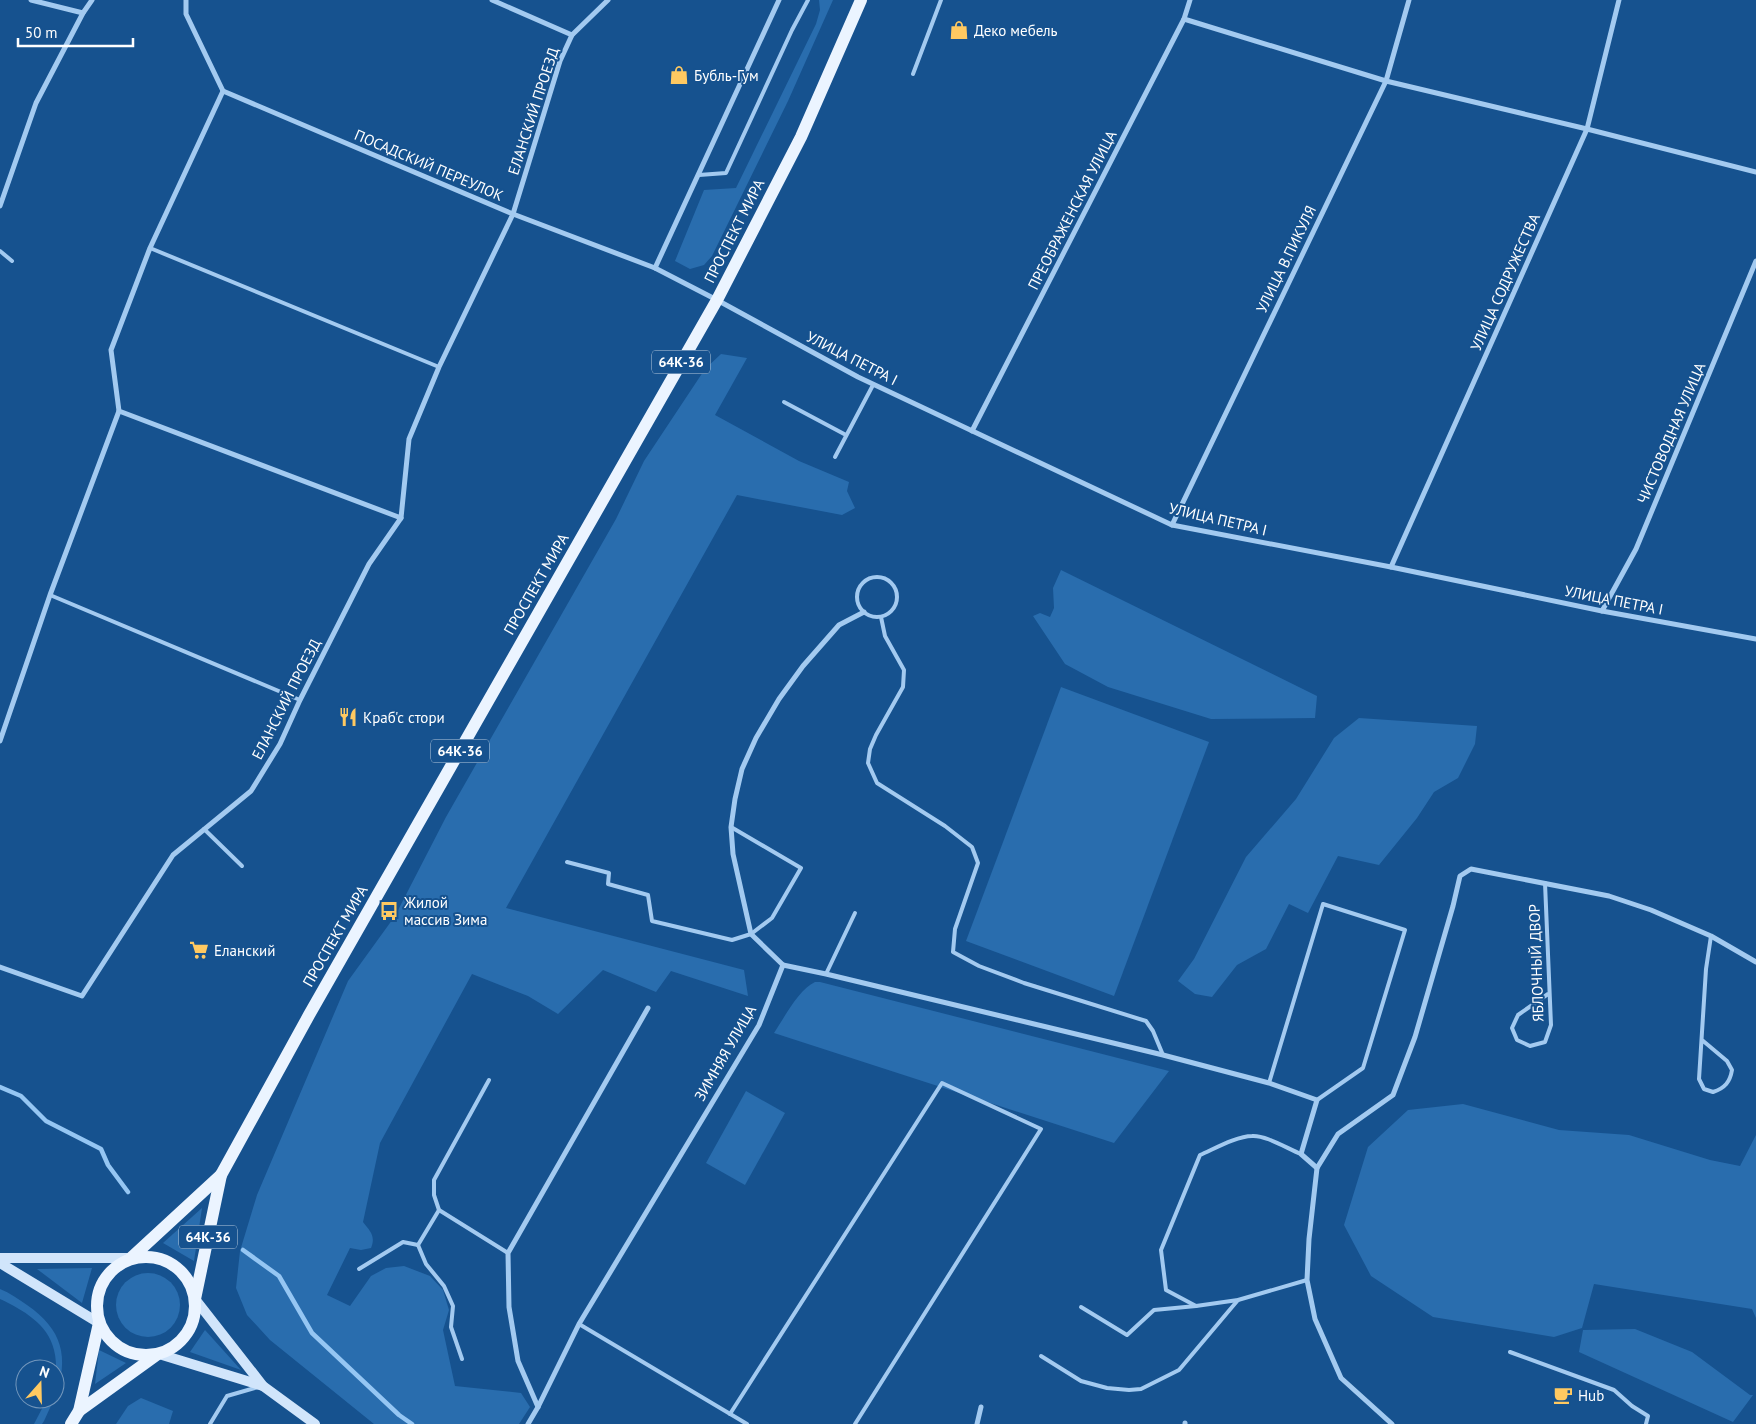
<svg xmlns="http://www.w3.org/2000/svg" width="1756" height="1424" font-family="'PT Sans',sans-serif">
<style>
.green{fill:#296dae}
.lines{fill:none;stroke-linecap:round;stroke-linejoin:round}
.stream{stroke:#95c6f3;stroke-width:4.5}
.lane{stroke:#a3caf0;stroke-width:4}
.street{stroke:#a3caf0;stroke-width:5}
.secondary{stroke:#d1e5fb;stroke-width:10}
.primary{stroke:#ebf4ff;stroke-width:12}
.labels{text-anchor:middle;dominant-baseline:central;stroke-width:4;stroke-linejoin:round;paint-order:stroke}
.shield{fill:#16528f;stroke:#b9cbdd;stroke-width:1}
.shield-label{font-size:14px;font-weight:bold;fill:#fff}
.poi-label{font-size:15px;fill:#fff;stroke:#16528f;text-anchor:start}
.street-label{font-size:15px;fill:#fff;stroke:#16528f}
</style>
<rect width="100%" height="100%" fill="#16528f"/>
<g class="green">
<polygon points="819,0 833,0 788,101 712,256 704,265 690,269 675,261 704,190 736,188 816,24 820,10"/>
<path d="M721,354l26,4 -32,57 84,46 50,21 -2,9 8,17 -13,7 -105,-20 -231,413 238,62 4,26 -77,-25 -15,21 -53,-22 -45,44 -30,-18 -56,-22 -92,169 -17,79c7,9 13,14 8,26l-10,2 -11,-2 -23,47 23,11 21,-30 15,-8 18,-2 26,10 13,14 6,20 -6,20 12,56 66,7 9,14 -11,17h-145l-104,-84 -23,-25 -11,-27 4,-37 17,-56 91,-214 47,-65 51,-99 170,-298 28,-58 61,-92z"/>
<polygon points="1061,570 1317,696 1315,718 1211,719 1108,687 1065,664 1033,616 1040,613 1050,617 1054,608 1053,588"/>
<polygon points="1061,687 1209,742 1114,996 966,941"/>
<polygon points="1359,718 1477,726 1475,744 1458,778 1434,792 1417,818 1379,865 1338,856 1308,913 1289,904 1266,949 1237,965 1212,997 1195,994 1178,981 1194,959 1246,857 1296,799 1334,738"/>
<path d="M815,982h5l349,89 -55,72 -340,-110c10,-15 25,-44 41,-51z"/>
<polygon points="746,1091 785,1113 745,1185 706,1163"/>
<polygon points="1463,1104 1559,1130 1629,1135 1710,1160 1740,1166 1756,1135 1756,1318 1752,1309 1594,1284 1582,1328 1554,1337 1433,1317 1371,1276 1344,1225 1368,1147 1408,1110"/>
<polygon points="202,1208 194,1261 163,1243"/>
<polygon points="92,1268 82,1303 37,1269"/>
<circle cx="148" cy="1305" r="32"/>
<path d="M0,1289c10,4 18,10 27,16 35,24 43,52 28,92 0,-15 3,-32 -1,-47 -6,-26 -31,-40 -54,-51z"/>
<polygon points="1635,1329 1692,1352 1750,1395 1753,1395 1733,1422 1579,1352 1583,1330"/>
<polygon points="205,1330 241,1370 190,1352"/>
<polygon points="99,1350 126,1363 95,1384"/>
<polygon points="141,1398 173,1411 169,1424 116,1424 128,1406"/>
<polygon points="47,1399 54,1399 44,1421 42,1424 34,1424"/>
</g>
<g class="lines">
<g class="stream">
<polyline points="0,1087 21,1096 46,1121 101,1149 108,1165 128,1192"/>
<polyline points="243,1250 279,1276 312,1333 399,1415 412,1424"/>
</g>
<g class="lane">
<polyline points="913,74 941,0"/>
<polyline points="699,175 726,173 792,30 808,0"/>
<polyline points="150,248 439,367"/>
<polyline points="0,251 12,261"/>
<polyline points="784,402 846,435"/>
<polyline points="835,457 873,385"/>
<circle cx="877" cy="597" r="20"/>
<polyline points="50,595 300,700"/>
<polyline points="881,617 885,636 904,670 903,687 876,735 870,749 868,763 877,783 945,826 972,847 978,863 955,929 953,952 979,966 1024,983 1146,1021 1153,1031 1163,1055"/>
<polyline points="204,829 242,866"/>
<polyline points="567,862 609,873 608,884 648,895 652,921 732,940 751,934 772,918 801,868 731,827"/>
<polyline points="1545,883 1551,1025 1545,1042 1530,1046 1517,1040 1512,1028 1518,1015 1548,994"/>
<polyline points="826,974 855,913"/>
<path d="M1702,1040l25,21 5,9c-2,12 -7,18 -19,22l-9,-3 -5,-10 7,-110 5,-33"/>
<polyline points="489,1080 434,1180 434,1195 439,1210 508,1253"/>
<polyline points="1269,1083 1323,904 1405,930 1363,1068 1317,1100"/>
<path d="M1301,1154c-13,-5 -35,-19 -49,-18 -15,0 -38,13 -52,19l-39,95 5,40 30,16 42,-6 69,-20"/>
<polyline points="418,1245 426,1264 444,1286 453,1306 451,1327 462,1359"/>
<polyline points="418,1245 439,1210"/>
<polyline points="359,1269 403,1242 418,1245"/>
<polyline points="1081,1307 1127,1335 1154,1310 1196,1306"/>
<polyline points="579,1324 747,1424"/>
<polyline points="1510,1352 1614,1390 1632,1406 1648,1416 1646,1424"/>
<polyline points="1041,1356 1081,1381 1107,1388 1129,1390 1141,1389 1179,1370 1238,1300"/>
<polyline points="730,1414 942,1083 1041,1129 855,1424"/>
<polyline points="210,1424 227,1396 258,1387"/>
</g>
<g class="street">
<polyline points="31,0 83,13"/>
<polyline points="186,0 186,14 223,91 513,214 655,268 717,300 858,377 1172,525 1391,567 1602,611 1756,639"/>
<polyline points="492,0 572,35"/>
<polyline points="1184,19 1386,81 1587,129 1756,172"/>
<polyline points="223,91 150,248 111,350 119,411 401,518 409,439 439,367 513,214 560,61 572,35 608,0"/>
<polyline points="0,206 36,103 83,13 92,0"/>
<polyline points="655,268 779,0"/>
<polyline points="972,431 1184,19 1190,0"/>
<polyline points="1172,525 1386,81 1409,0"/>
<polyline points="1391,567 1587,129 1619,0"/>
<polyline points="1602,611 1636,549 1756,261"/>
<polyline points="0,741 50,595 119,411"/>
<polyline points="783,965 826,974 1163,1055 1269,1083 1317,1100 1301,1154 1317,1168"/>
<polyline points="0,967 82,996 173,855 251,791 280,744 300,700 369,564 401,518"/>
<polyline points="538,1407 518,1361 509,1307 508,1253 648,1008"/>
<polyline points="528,1424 538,1407 579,1324 759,1025 783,965 751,934 733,854 731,827 735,799 742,769 756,738 779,699 803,666 839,625 864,612"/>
<polyline points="977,1424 981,1407"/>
<polyline points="1185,1424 1185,1423"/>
<polyline points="1392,1424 1341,1378 1315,1319 1307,1280 1309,1239 1317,1168 1338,1134 1393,1095 1415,1037 1453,906 1460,876 1471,869 1609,896 1651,910 1711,936 1756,962"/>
</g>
<g class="secondary">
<polyline points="0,1258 130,1258"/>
<polyline points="0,1263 99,1323"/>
<polyline points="195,1299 263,1386 315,1424"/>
<polyline points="159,1354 263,1386"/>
</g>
<g class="primary">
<circle cx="146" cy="1306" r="49"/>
<polyline points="131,1258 221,1175"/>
<polyline points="195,1299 221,1175 309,1015 717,300 801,137 861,0"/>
<polyline points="79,1411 158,1354"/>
<polyline points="71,1424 79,1411 99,1323"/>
</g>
</g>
<defs>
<g id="shop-bare" transform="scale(1.5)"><path d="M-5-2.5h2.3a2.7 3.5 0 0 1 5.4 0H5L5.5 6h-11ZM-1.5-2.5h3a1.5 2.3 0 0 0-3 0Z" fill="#ffc961" stroke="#16528f" stroke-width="2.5" paint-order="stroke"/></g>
<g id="restaurant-bare" transform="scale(1.5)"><path d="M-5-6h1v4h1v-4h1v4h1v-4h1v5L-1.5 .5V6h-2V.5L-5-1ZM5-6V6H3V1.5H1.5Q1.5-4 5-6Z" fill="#ffc961" stroke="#16528f" stroke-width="2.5" paint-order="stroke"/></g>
<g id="bus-bare" transform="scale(1.5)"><path d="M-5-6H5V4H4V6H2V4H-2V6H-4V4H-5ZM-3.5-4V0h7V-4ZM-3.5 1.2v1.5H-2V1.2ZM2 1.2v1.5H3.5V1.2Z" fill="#ffc961" stroke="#16528f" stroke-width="2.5" paint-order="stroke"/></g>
<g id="supermarket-bare" transform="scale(1.5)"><path d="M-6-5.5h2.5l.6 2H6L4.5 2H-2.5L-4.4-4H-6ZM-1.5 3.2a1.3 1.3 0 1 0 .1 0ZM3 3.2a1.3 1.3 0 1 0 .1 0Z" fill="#ffc961" stroke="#16528f" stroke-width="2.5" paint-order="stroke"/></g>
<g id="cafe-bare" transform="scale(1.5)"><path d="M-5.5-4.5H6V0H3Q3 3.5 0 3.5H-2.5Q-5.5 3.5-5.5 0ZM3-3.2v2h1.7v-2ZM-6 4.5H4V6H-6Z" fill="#ffc961" stroke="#16528f" stroke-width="2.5" paint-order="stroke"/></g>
</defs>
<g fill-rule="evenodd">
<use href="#shop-bare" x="959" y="30"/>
<use href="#shop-bare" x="679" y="75"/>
<use href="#restaurant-bare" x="348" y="717"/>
<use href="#bus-bare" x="389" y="911"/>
<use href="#supermarket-bare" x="199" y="950"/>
<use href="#cafe-bare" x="1563" y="1395"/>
</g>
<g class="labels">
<g class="shield">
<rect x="652" y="350.5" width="58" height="23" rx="4"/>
<rect x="431" y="739.5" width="58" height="23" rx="4"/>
<rect x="179" y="1225.5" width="58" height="23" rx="4"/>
</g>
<g class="shield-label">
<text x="681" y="362">64К-36</text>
<text x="460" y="751">64К-36</text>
<text x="208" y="1237">64К-36</text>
</g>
<g class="poi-label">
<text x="974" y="30">Деко мебель</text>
<text x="694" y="75">Бубль-Гум</text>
<text x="363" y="717">Краб'с стори</text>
<text x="404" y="902">Жилой<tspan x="404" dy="17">массив Зима</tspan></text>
<text x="214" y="950">Еланский</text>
<text x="1578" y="1395">Hub</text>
</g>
<g class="street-label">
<text transform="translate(533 111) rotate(-72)">ЕЛАНСКИЙ ПРОЕЗД</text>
<text transform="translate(429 165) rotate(23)">ПОСАДСКИЙ ПЕРЕУЛОК</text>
<text transform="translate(1072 210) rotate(-63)">ПРЕОБРАЖЕНСКАЯ УЛИЦА</text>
<text transform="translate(734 231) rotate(-63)">ПРОСПЕКТ МИРА</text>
<text transform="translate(1286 259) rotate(-64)">УЛИЦА В.ПИКУЛЯ</text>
<text transform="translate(1505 282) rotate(-66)">УЛИЦА СОДРУЖЕСТВА</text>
<text transform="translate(852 358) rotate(27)">УЛИЦА ПЕТРА I</text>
<text transform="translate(1671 433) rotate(-67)">ЧИСТОВОДНАЯ УЛИЦА</text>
<text transform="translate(1218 519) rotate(13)">УЛИЦА ПЕТРА I</text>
<text transform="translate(536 584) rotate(-60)">ПРОСПЕКТ МИРА</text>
<text transform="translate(1614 600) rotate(11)">УЛИЦА ПЕТРА I</text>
<text transform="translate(286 699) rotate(-63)">ЕЛАНСКИЙ ПРОЕЗД</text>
<text transform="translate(335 936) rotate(-60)">ПРОСПЕКТ МИРА</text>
<text transform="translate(1536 963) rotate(-92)">ЯБЛОЧНЫЙ ДВОР</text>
<text transform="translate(725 1053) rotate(-60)">ЗИМНЯЯ УЛИЦА</text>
</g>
</g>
<g transform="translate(40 1384) rotate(20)"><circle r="24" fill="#16528f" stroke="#7397bc"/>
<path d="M0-4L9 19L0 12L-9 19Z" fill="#ffc961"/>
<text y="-8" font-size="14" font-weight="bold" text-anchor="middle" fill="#ffffff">N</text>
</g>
<path d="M18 38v8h115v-8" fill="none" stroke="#ffffff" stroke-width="2.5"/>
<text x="25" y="38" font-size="15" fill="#ffffff" stroke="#16528f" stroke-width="4" paint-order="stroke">50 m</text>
</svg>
